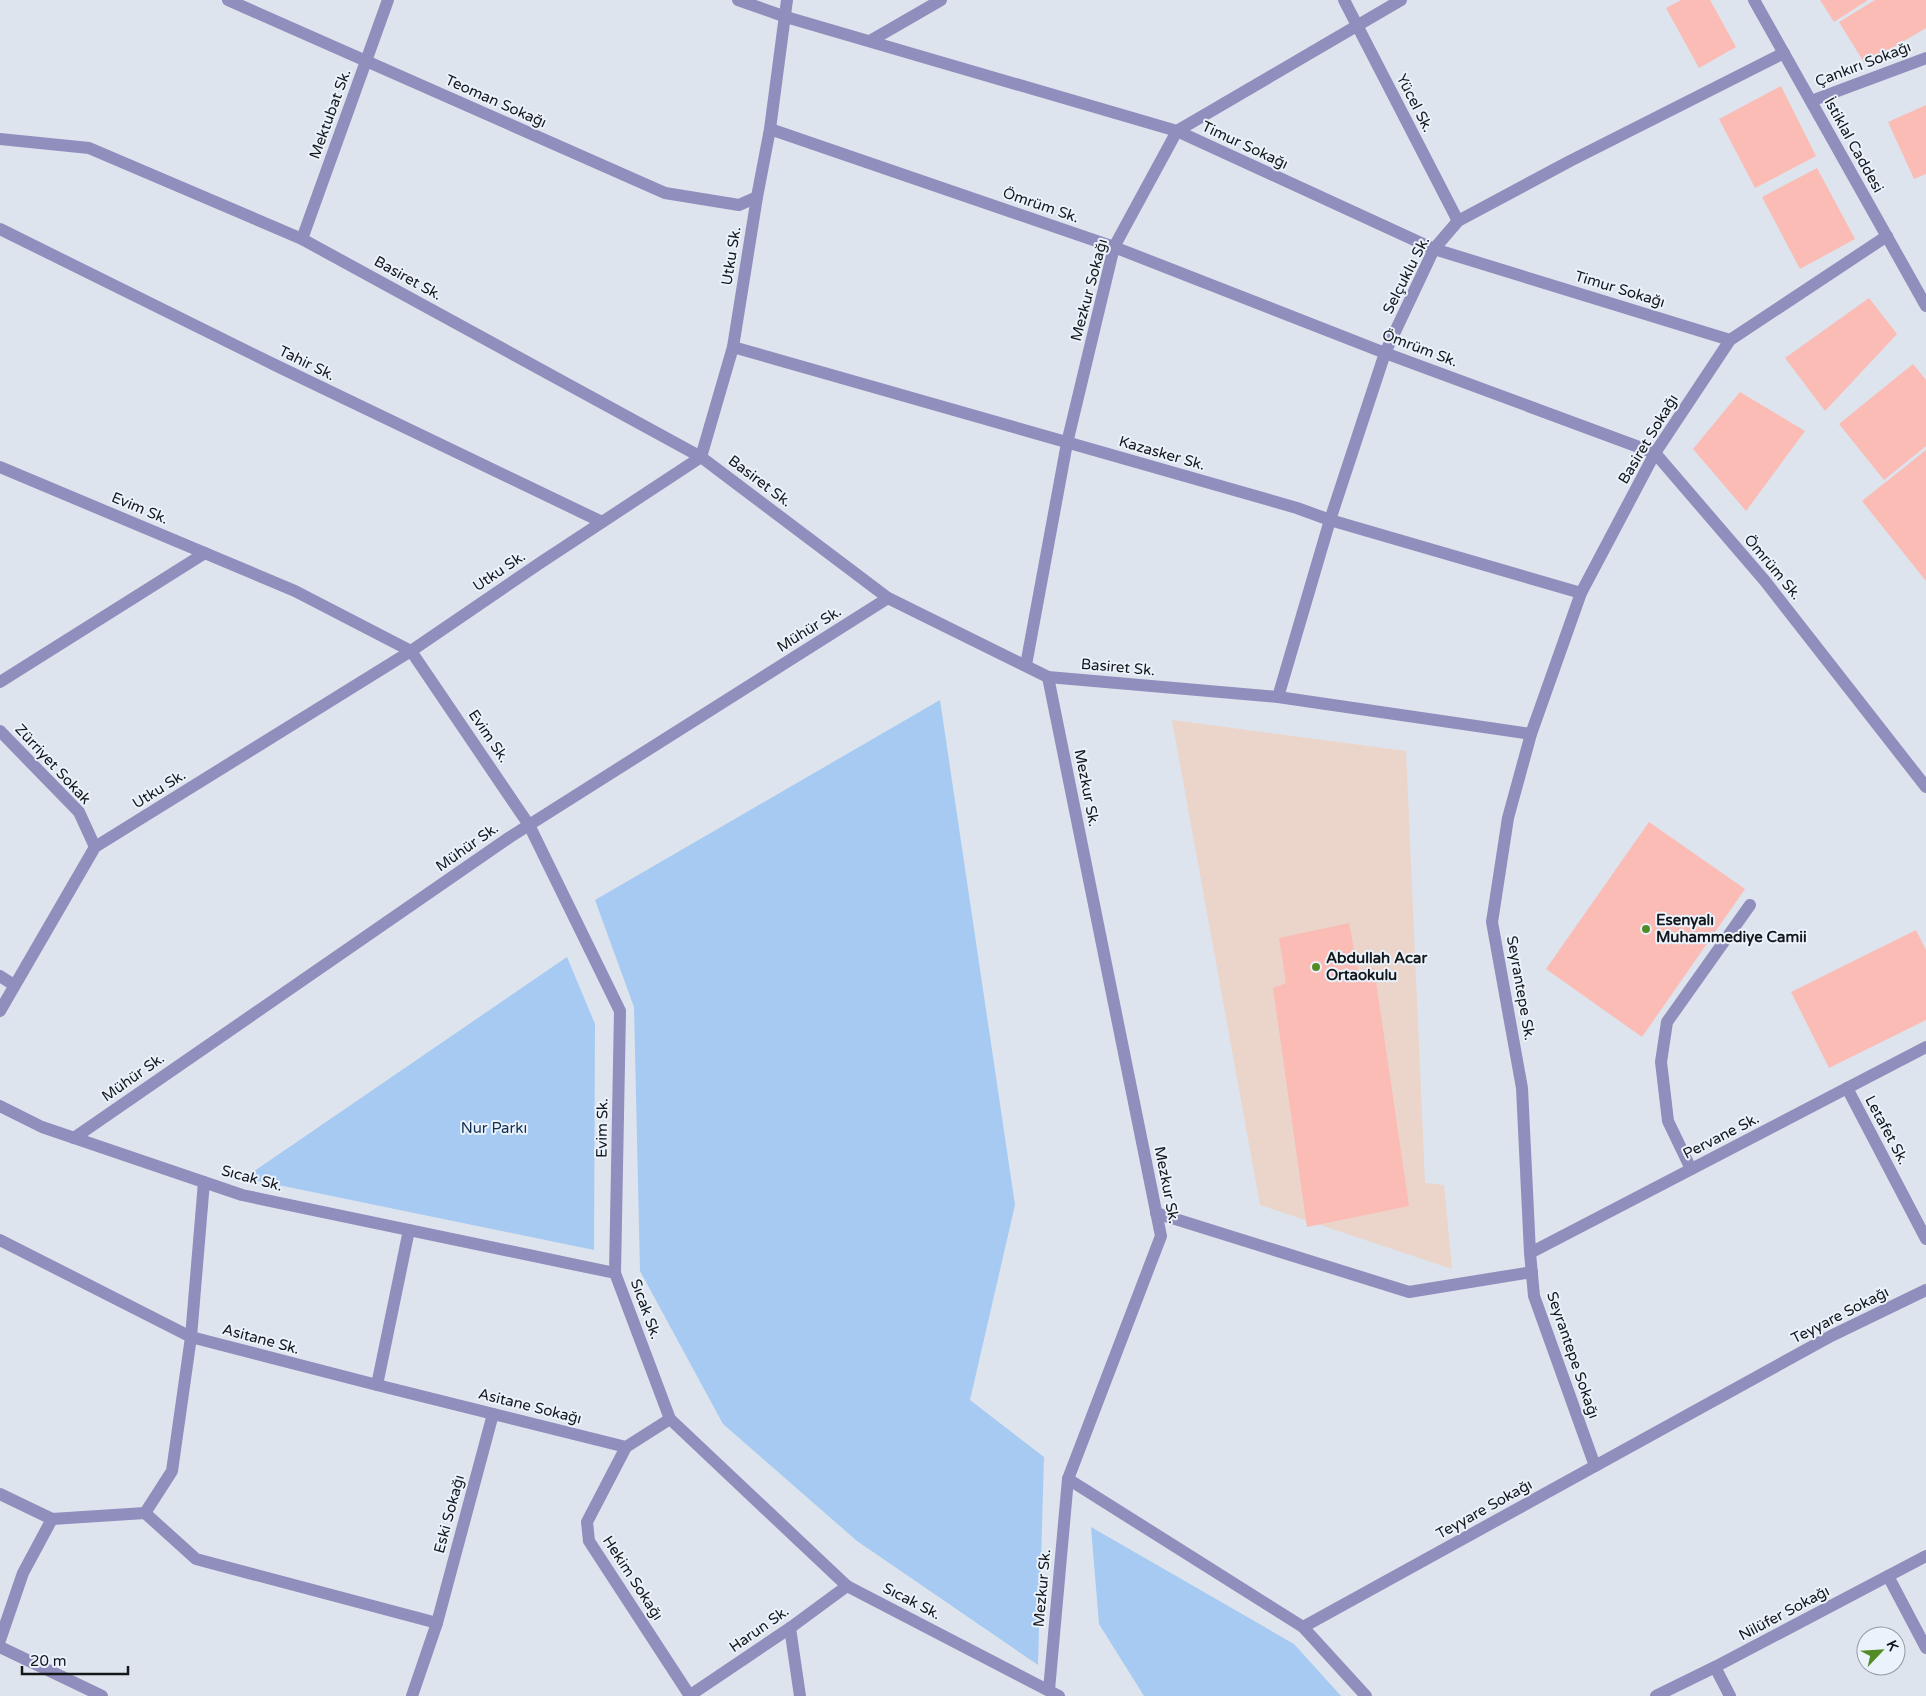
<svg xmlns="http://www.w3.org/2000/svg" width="1926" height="1696" font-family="'Varela Round',sans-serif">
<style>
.education{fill:#ebd4c9}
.green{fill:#a7caf2}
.building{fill:#fbbcb6}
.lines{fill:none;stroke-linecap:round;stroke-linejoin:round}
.minor{stroke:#908ebd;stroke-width:12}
.poi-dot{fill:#538c27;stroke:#eaf2fb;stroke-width:2}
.labels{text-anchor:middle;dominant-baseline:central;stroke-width:4;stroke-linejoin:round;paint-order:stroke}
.street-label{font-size:15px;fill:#15181b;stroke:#eaf2fb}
.poi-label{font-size:15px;font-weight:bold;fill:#15181b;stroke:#eaf2fb;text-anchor:start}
.park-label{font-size:15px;fill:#0f3053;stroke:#eaf2fb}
</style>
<rect width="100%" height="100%" fill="#dde4ed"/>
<polygon class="education" points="1172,720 1406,751 1425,1183 1444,1185 1452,1269 1260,1205"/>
<g class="green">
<polygon points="940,700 1015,1205 970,1400 1044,1457 1038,1665 857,1541 723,1424 640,1271 634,1007 595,900"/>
<polygon points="567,957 595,1024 594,1250 244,1178"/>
<polygon points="1091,1527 1294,1644 1341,1696 1144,1696 1099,1624"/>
</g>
<g class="building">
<polygon points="1681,0 1710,0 1736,47 1699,68 1666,8"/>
<polygon points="1820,0 1868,0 1834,22"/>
<polygon points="1875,0 1926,0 1926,28 1865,64 1839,22"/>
<polygon points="1781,86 1816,156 1755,188 1719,119"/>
<polygon points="1926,105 1926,174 1914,179 1888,122"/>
<polygon points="1817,168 1855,239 1800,269 1762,197"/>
<polygon points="1869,298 1897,334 1825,411 1785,358"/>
<polygon points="1913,364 1926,380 1926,446 1884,480 1839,424"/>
<polygon points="1740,392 1805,431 1746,511 1693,449"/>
<polygon points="1926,450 1926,581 1862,501"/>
<polygon points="1649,822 1745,889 1642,1037 1546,969"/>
<polygon points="1349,923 1358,971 1374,968 1409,1206 1307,1227 1273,988 1286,983 1279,938"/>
<polygon points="1916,930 1926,950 1926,1020 1829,1068 1791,992"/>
</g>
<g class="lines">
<g class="minor">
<polyline points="228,0 665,193 739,205 757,197"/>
<polyline points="738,0 786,17 1177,131 1434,249 1730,340"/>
<polyline points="1344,0 1458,221"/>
<polyline points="1754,0 1926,306"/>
<polyline points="870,41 941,0"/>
<polyline points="1811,101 1926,58"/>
<polyline points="770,129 1114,247 1385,353 1655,453 1765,581 1926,787"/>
<polyline points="0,139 89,148 302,239 701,457 888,598 1048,677 1278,697 1531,734"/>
<polyline points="0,229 277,366 602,522"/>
<polyline points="302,239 388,0"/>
<polyline points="733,347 1297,508 1330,520 1581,593"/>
<polyline points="0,467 295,591 411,651 529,825 620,1011 615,1273"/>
<polyline points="1026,665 1067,443 1114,247 1177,131 1401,0"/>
<polyline points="1048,677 1161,1236 1068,1479 1049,1690"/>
<polyline points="0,682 205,553"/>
<polyline points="1278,697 1330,520 1385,353 1434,249 1458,221 1570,161 1784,53"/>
<polyline points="0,731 79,812 95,847"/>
<polyline points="0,976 14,985"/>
<polyline points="0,1011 95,847 411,651 540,563 701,457 733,347 757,197 770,129 787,0"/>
<polyline points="1847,1088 1926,1239"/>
<polyline points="0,1106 42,1127 242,1195 615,1273 670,1419 847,1586 1059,1696"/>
<polyline points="74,1138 510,837 888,598"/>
<polyline points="1691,1169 1668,1121 1661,1062 1667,1022 1750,905"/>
<polyline points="1156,1213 1409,1292 1532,1272"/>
<polyline points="0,1240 191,1337 377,1385 409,1230"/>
<polyline points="1530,1253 1926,1047"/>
<polyline points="377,1385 626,1447 670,1419"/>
<polyline points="626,1447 587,1522 589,1541 690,1696"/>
<polyline points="1595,1466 1534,1296 1530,1253 1522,1088 1492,922 1508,818 1531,734 1581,593 1655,453 1730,340 1887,236"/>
<polyline points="1068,1479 1303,1627 1366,1696"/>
<polyline points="0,1494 52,1519 145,1513 172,1471 191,1337 204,1182"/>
<polyline points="145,1513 196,1559 437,1623 412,1696"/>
<polyline points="1888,1576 1926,1648"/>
<polyline points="437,1623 493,1414"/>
<polyline points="1303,1627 1831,1336 1926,1290"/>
<polyline points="790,1628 800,1696"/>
<polyline points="0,1640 23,1573 52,1519"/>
<polyline points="0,1647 102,1696"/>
<polyline points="1715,1667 1730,1696"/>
<polyline points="689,1696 790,1628 847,1586"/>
<polyline points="1656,1696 1715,1667 1926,1556"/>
</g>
</g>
<g class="poi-dot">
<circle cx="1646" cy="929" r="5"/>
<circle cx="1316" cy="967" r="5"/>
</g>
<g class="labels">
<g class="street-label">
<text transform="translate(1863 64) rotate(-21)">Çankırı Sokağı</text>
<text transform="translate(496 101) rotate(24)">Teoman Sokağı</text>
<text transform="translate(1415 103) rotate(63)">Yücel Sk.</text>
<text transform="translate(330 114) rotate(-70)">Mektubat Sk.</text>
<text transform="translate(1245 145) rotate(25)">Timur Sokağı</text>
<text transform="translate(1854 145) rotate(61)">İstiklal Caddesi</text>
<text transform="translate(1041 205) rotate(19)">Ömrüm Sk.</text>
<text transform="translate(731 256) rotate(-81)">Utku Sk.</text>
<text transform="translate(1406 275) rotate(-63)">Selçuklu Sk.</text>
<text transform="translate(408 278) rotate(29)">Basiret Sk.</text>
<text transform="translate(1620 289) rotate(17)">Timur Sokağı</text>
<text transform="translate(1089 290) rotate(-75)">Mezkur Sokağı</text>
<text transform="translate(1420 348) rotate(21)">Ömrüm Sk.</text>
<text transform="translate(307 363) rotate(26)">Tahir Sk.</text>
<text transform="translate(1648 439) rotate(-59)">Basiret Sokağı</text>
<text transform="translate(1162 453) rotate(16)">Kazasker Sk.</text>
<text transform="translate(760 481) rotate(37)">Basiret Sk.</text>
<text transform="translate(140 508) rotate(23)">Evim Sk.</text>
<text transform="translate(1773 567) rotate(50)">Ömrüm Sk.</text>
<text transform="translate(499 571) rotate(-34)">Utku Sk.</text>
<text transform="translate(809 629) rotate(-32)">Mühür Sk.</text>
<text transform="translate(1118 667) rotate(5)">Basiret Sk.</text>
<text transform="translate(489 736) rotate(56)">Evim Sk.</text>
<text transform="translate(53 764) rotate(47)">Zürriyet Sokak</text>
<text transform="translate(1087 788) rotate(79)">Mezkur Sk.</text>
<text transform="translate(159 789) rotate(-32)">Utku Sk.</text>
<text transform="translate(467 847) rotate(-35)">Mühür Sk.</text>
<text transform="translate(1521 988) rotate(80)">Seyrantepe Sk.</text>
<text transform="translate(133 1077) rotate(-35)">Mühür Sk.</text>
<text transform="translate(602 1128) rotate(-89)">Evim Sk.</text>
<text transform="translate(1887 1130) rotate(62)">Letafet Sk.</text>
<text transform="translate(1721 1136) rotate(-27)">Pervane Sk.</text>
<text transform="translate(252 1178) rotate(15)">Sıcak Sk.</text>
<text transform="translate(1167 1185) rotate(79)">Mezkur Sk.</text>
<text transform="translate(646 1309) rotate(70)">Sıcak Sk.</text>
<text transform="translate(1840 1315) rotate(-27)">Teyyare Sokağı</text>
<text transform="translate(261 1339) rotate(15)">Asitane Sk.</text>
<text transform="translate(1573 1355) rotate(71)">Seyrantepe Sokağı</text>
<text transform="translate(530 1406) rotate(14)">Asitane Sokağı</text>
<text transform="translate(1484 1509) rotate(-29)">Teyyare Sokağı</text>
<text transform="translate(449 1514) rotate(-75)">Eski Sokağı</text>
<text transform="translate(633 1578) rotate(57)">Hekim Sokağı</text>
<text transform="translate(1042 1588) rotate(-85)">Mezkur Sk.</text>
<text transform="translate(912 1601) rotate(27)">Sıcak Sk.</text>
<text transform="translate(1784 1613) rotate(-28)">Nilüfer Sokağı</text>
<text transform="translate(759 1629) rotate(-35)">Harun Sk.</text>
</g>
<g class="poi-label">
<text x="1656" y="920">Esenyalı<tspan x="1656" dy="17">Muhammediye Camii</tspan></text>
<text x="1326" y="958">Abdullah Acar<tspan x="1326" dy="17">Ortaokulu</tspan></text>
</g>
<g class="park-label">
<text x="494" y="1128">Nur Parkı</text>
</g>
</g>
<g transform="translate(1881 1651) rotate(65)"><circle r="24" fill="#eaf2fb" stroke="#959ba1"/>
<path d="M0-4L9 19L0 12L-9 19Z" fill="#538c27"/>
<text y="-8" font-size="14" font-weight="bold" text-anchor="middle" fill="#15181b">K</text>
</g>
<path d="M22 1666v8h106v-8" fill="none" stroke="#15181b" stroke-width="2.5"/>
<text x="30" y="1666" font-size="15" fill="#15181b" stroke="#eaf2fb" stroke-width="4" paint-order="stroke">20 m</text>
</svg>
